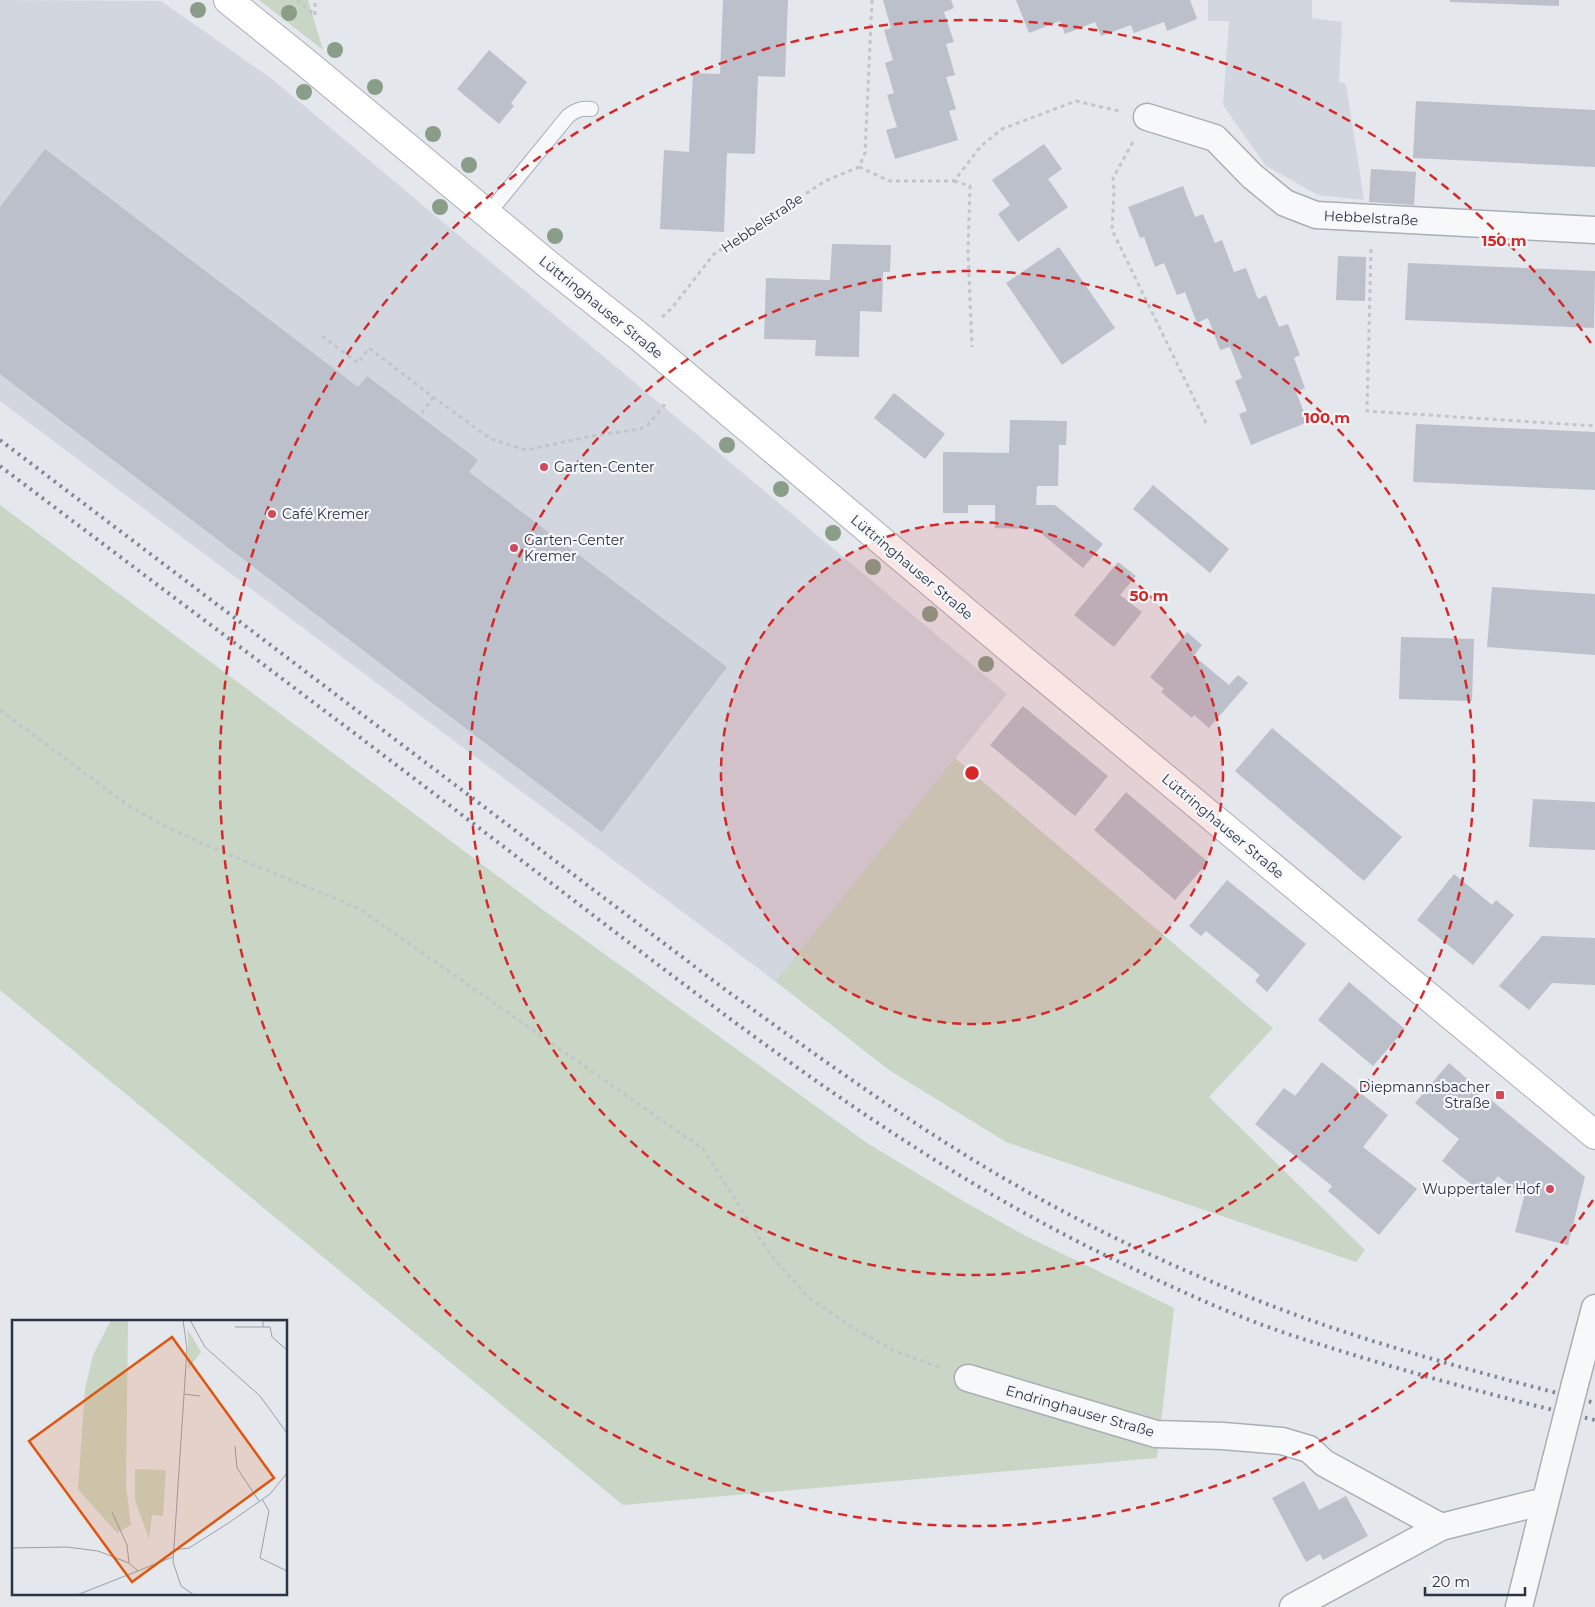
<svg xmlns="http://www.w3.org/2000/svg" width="1595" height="1607" font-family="Montserrat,sans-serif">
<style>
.built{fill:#d2d6de}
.green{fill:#c9d6c5}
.building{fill:#bbc0ca}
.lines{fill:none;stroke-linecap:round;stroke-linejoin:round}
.lane-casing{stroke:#a9aeb7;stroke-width:16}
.street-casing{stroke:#a9aeb7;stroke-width:29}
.secondary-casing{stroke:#a9aeb7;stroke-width:30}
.path{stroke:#c2c5cb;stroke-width:3;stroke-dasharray:4 4;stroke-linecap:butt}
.lane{stroke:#f7f8fa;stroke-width:14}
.street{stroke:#f7f8fa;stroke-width:26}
.secondary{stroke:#fff;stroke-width:28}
.rail{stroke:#7d8696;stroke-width:4;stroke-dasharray:2.5 5;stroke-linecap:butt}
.street-bridge-casing{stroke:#a9aeb7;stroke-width:29;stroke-linecap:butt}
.street-bridge{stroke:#f7f8fa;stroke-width:26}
.tree{fill:#899d89}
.ring{fill:none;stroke:#d62828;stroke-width:2.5;stroke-dasharray:9 6}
.poi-dot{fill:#d1495b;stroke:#f4f6f9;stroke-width:2}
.labels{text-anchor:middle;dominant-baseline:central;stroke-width:4.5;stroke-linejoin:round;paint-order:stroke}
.street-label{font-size:14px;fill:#2b3445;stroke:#f4f6f9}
.poi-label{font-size:14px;fill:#2b3445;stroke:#f4f6f9;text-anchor:start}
.inset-road{fill:none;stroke:#9a9fa9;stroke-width:1}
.view{fill:#df570f;fill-opacity:0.15;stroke:#df570f;stroke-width:2.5}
.inset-edge{fill:none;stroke:#2b3445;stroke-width:2.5}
.centre{fill:#d62828;stroke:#f4f6f9;stroke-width:2.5}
.ring-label{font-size:15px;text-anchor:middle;font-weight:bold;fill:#d62828;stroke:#f4f6f9;stroke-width:4.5;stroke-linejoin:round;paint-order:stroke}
</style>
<rect width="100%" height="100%" fill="#e4e7ec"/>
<g class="built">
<polygon points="0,0 161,1 272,79 1007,694 775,981 0,401"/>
<polygon points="1208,0 1312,0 1312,18 1342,22 1339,82 1346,84 1364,200 1318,195 1266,166 1223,105 1229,21 1208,21"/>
</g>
<g class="green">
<polygon points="259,0 308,0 323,50"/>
<polygon points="0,505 542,909 867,1143 963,1201 1024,1235 1174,1308 1157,1458 623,1505 0,990"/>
<polygon points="955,758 1273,1028 1209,1097 1365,1250 1356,1262 1006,1142 889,1070 775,981"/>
</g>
<g class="building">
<polygon points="723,0 788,0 785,77 758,76 755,154 727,153 724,232 660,229 664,150 689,152 693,73 720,74"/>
<polygon points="883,0 951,0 954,8 944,12 954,42 946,44 955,75 946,77 956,109 949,111 958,140 895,159 886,130 897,127 887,95 894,93 885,63 893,60 884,30 891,28"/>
<polygon points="1016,0 1190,0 1197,19 1167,31 1164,22 1134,33 1131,25 1101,36 1095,22 1065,34 1060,21 1029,33"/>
<polygon points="1450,0 1559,0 1559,6 1450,2"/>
<polygon points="489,50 527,82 511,103 514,106 499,124 457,89"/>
<polygon points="1416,101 1595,110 1595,167 1413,158"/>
<polygon points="1044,144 1062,169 1048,179 1068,207 1018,242 998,214 1010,205 992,180"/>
<polygon points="45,149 358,387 367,376 478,460 469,472 727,667 602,832 0,374 0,207"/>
<polygon points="1371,169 1416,172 1414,205 1369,202"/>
<polygon points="1183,186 1195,217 1203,214 1215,243 1222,240 1234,272 1246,268 1258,299 1266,295 1279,327 1288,324 1300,355 1294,358 1305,388 1296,392 1308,422 1251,445 1239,414 1247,411 1235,381 1242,378 1230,347 1220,350 1208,318 1197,323 1185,292 1177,295 1164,263 1155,267 1144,237 1140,238 1128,207"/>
<polygon points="832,244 891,245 890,272 883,272 882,312 860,311 859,357 815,356 816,340 764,339 766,278 830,280"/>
<polygon points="1059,247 1115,328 1062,365 1006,283"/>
<polygon points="1338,256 1366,257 1365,301 1336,300"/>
<polygon points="1408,263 1595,271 1594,328 1405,320"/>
<polygon points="894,393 945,434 925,459 874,418"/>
<polygon points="1010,420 1067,421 1066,445 1059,445 1058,486 1037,486 1036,505 1055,505 1103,544 1083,568 1036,529 995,528 995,505 968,505 968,513 943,513 943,452 1009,453"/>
<polygon points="1416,424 1595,432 1595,490 1413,482"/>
<polygon points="1153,485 1229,549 1210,573 1133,509"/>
<polygon points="1118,562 1136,576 1120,595 1142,612 1114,647 1074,615"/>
<polygon points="1492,587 1595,594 1595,655 1487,647"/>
<polygon points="1187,632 1202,645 1194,656 1229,685 1238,675 1248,683 1209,728 1194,715 1192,718 1161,692 1164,689 1150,677"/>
<polygon points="1401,637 1474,639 1472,701 1399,699"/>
<polygon points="1023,706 1108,776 1075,816 990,745"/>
<polygon points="1272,728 1402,837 1364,881 1235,771"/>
<polygon points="1126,792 1208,862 1175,900 1094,830"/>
<polygon points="1533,799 1595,802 1595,850 1529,847"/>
<polygon points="1454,874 1492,905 1496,900 1514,915 1473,965 1417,920"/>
<polygon points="1227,880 1306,944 1267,992 1255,981 1260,975 1206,931 1201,936 1189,926"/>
<polygon points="1542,936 1595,938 1595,985 1552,983 1529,1010 1499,986"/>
<polygon points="1349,982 1405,1029 1373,1066 1318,1020"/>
<polygon points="1322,1062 1388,1115 1363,1147 1417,1189 1379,1235 1328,1191 1332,1186 1255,1124 1284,1088 1295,1096"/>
<polygon points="1449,1063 1481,1091 1478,1095 1488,1103 1491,1100 1585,1177 1568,1245 1515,1232 1524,1197 1498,1176 1483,1194 1442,1161 1459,1139 1415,1103"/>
<polygon points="1304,1481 1319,1510 1346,1496 1368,1536 1323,1560 1320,1554 1306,1562 1272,1498"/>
</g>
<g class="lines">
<g class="lane-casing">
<path id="lane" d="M488,214l80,-98c8,-6 13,-8 23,-7"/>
</g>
<g class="street-casing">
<g id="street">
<polyline points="1147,117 1215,138 1252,176 1285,203 1316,215 1595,230"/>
<polyline points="968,1378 1156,1434 1223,1436 1282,1441 1309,1449 1324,1463 1441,1527"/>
<polyline points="1575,1384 1595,1308"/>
<polyline points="1293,1607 1441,1527 1545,1501"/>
<polyline points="1519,1607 1556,1459"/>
</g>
</g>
<g class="secondary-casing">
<polyline id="secondary" points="228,0 305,62 550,266 641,338 1017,655 1595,1135"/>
</g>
<g class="path">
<polyline points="297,0 315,15"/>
<polyline points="315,15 315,0"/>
<polyline points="1133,142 1113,178 1114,191 1112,230 1206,423"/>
<polyline points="859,167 890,181 954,181 981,146 1002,129 1076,101 1119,111"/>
<polyline points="954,181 970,186 968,251 972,347"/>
<polyline points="1371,249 1367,411 1595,426"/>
<polyline points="662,317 671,309 714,254 825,181 859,167 865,153 872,0"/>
<polyline points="322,336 358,363 369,348 433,397 420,416"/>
<polyline points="433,397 491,439 526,450 592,436 640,429 648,425 665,404"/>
<polyline points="0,710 129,806 161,824 201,843 358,908 703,1149 770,1254 809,1298 855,1329 897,1352 939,1367"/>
</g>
<use href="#lane" class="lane"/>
<use href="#street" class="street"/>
<use href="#secondary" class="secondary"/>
<g class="rail">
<path d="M0,440l727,551c103,74 205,149 317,210 91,50 190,93 289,127 86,29 174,52 262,75"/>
<path d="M0,466c178,135 357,268 534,404 185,141 369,288 579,389 48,23 97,46 147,65 35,13 71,24 107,35 76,23 151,43 228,61"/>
</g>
<g class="street-bridge-casing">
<polyline id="street-bridge" points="1556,1459 1575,1384"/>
</g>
<use href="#street-bridge" class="street-bridge"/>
</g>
<g class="tree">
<circle cx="198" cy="10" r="8"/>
<circle cx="289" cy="13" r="8"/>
<circle cx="335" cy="50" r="8"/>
<circle cx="375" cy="87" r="8"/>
<circle cx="304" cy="92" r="8"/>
<circle cx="433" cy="134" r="8"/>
<circle cx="469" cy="165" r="8"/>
<circle cx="440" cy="207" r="8"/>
<circle cx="555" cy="236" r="8"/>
<circle cx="727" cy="445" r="8"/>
<circle cx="781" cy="489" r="8"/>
<circle cx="833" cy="533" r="8"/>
<circle cx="873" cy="567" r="8"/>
<circle cx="930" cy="614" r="8"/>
<circle cx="986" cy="664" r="8"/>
</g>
<circle cx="972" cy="773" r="251" fill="#d62828" fill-opacity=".12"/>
<g class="ring">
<circle cx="972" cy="773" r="251"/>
<circle cx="972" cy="773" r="502"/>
<path d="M1593 1200A753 753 0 1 1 1593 346"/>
</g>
<g class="poi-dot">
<circle cx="544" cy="467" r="5"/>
<circle cx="272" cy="514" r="5"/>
<circle cx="514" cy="548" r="5"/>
<rect x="1495" y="1090" width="10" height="10" rx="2.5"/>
<circle cx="1550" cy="1189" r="5"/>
</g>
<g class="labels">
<g class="street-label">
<text transform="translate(1371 218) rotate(3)">Hebbelstraße</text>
<text transform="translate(762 223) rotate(-34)">Hebbelstraße</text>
<text transform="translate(601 307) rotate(39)">Lüttringhauser Straße</text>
<text transform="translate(912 567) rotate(40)">Lüttringhauser Straße</text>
<text transform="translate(1223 826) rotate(40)">Lüttringhauser Straße</text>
<text transform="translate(1080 1411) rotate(16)">Endringhauser Straße</text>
</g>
<g class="poi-label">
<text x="554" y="467">Garten-Center</text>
<text x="282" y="514">Café Kremer</text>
<text x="524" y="540">Garten-Center<tspan x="524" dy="16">Kremer</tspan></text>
<text x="1490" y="1087" text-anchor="end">Diepmannsbacher<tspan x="1490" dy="16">Straße</tspan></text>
<text x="1540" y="1189" text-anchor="end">Wuppertaler Hof</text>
</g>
</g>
<g transform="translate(12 1320)">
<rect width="275" height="275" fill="#e4e7ec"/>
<path d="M99,0h17l-2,167 5,38 -14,8 -39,-44 7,-100 8,-34zM175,8l14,24 -13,17v-30zM123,149l31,1 -3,46 -11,-1 -3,24 -14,-39z" fill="#c9d6c5"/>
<path class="inset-road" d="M171,0l4,29 -14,213 8,24 13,9M178,0l15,27 55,49 27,37M251,0v7h7l2,10 15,13M251,1h24M223,7h28M172,74l16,2M223,126l2,22 22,33M250,179l7,12 -9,47 27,13M100,192l15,33 2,18M0,228l55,-1 31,4 31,12 9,8M162,230l15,-2 38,-24 43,-30 17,-21M65,275l96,-38"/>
<path class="view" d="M160,17l102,141 -142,104 -103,-141z"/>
<rect width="275" height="275" class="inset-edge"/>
</g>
<circle cx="972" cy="773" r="8" class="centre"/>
<g class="ring-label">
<text x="1504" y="246">150 m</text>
<text x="1327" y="423">100 m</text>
<text x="1149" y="601">50 m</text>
</g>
<path d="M1425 1587v8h100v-8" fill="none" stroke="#2b3445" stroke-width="2.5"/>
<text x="1432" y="1587" font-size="15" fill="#2b3445" stroke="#f4f6f9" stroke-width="4" paint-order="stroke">20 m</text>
</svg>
